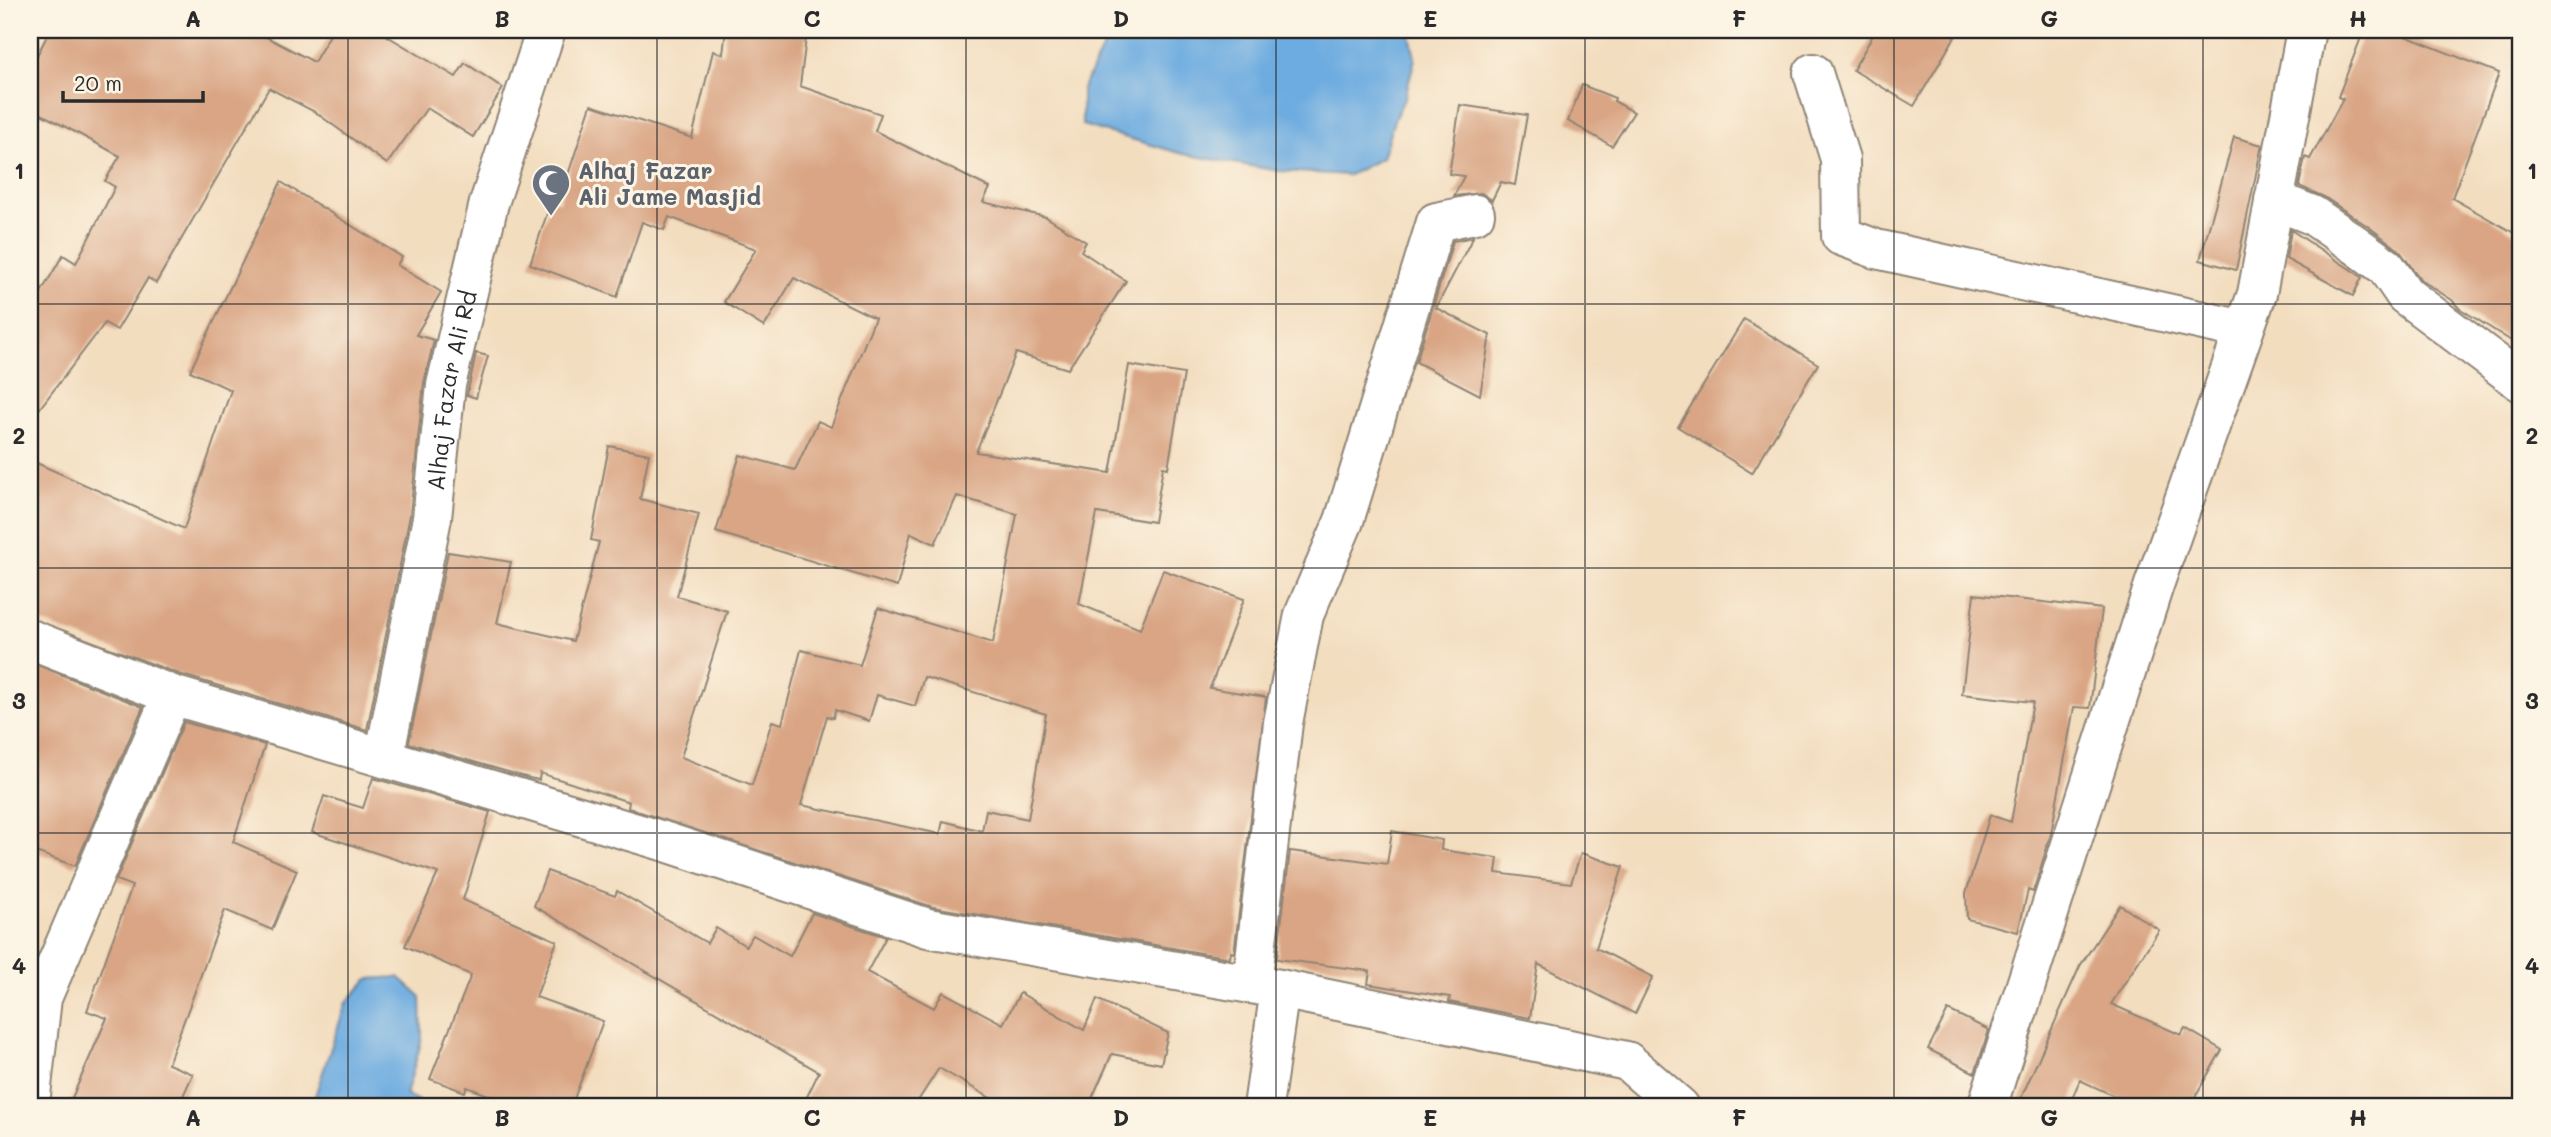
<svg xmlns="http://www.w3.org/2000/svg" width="2551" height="1137" font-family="Mali,sans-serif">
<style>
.water{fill:#6dace0;stroke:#4c6c86;stroke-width:2}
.building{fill:#d9a584;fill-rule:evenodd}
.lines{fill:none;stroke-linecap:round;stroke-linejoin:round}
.minor-casing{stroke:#8f8475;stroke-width:42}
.minor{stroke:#fff;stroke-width:38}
.grid{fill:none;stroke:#2b2b2b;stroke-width:2;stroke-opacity:0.55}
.labels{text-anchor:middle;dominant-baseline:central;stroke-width:6;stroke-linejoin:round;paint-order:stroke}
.worship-label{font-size:23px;font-weight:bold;fill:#5b616d;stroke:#fcf5e5;text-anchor:start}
.street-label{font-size:23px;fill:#2b2b2b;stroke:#fcf5e5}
.neatline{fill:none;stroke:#2b2b2b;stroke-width:2.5}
.grid-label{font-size:23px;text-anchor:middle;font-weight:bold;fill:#2b2b2b}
</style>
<rect width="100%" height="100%" fill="#fcf5e5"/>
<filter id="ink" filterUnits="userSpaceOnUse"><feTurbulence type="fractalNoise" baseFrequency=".0143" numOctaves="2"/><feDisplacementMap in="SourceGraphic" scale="14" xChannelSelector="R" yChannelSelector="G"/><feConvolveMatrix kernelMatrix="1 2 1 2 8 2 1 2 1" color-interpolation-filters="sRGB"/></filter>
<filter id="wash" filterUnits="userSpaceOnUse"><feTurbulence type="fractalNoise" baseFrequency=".00686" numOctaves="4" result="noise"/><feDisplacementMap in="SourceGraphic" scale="28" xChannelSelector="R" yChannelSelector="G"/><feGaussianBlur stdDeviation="1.57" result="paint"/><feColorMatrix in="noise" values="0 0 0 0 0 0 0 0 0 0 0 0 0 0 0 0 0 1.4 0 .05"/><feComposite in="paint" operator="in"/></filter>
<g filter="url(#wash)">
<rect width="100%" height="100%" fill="#f3ddbf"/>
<g class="water">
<polygon points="1112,30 1409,30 1415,58 1405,97 1394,120 1382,158 1349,175 1279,171 1183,154 1082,125 1082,89"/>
<polygon points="399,977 421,997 422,1039 406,1095 431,1107 314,1107 314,1099 346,1003 368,979"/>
</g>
<g id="blocks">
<g class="building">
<polygon points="50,30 253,30 314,62 333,30 377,30 456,77 465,63 503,88 473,137 427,108 387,164 315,112 269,88 156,283 148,278 117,330 105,323 30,421 30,311 63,255 76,263 115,187 105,181 120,156 30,108 30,69"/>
<path d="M726,30h81l-7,56 81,28 -6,17 115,57 -7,14 63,15 40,25 -5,9 45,30 -58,88 -52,-16 -40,99 134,21 19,-108 55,9 -16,94 -5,-1 -9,55 -57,-9 -18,91 61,25 23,-59 81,29 -34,89 56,9 -32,256 -3,-1 -1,6 -297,-51 -305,-99 1,-6 -89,-29 -1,7 -10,-2 -120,-35 39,-191 63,10 -14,61 76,18 26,-99 -8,-2 18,-94 40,8 -9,45 59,15 -22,82 50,15 -46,146 71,28 20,-64 10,3 19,-74 59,15 18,-57 115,35 24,-129 -60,-18 -22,48 -24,-11 -14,54 -181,-55 24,-77 55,15 23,-49 13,6 44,-109 -81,-40 -30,49 -40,-25 32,-53 -87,-32 -5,13 -22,-8 -25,75 -87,-33 22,-65 7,3 32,-97 101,33 21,-87 10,3zM924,677l122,37 -18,105 -42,-9 -4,21 -39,-10 -3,13 -139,-29 26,-89 6,2 2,-8 34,11 8,-26 38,11z"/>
<polygon points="1876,30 1959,30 1914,106 1853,70"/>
<polygon points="2364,30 2390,30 2499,73 2452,198 2521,237 2521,347 2459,308 2452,300 2421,280 2399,250 2369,227 2324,197 2299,186 2305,157 2310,159 2343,99 2338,97"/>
<polygon points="1582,85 1615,98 1614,101 1634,112 1612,146 1568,121"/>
<polygon points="1460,105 1527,115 1515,185 1501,182 1492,200 1481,193 1454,196 1464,176 1449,174"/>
<polygon points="2234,137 2262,145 2236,270 2200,260"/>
<polygon points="281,182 402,257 397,265 441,292 416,335 434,340 424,383 410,515 367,730 179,674 30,618 30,460 184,529 231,390 190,371"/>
<polygon points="2291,230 2362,277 2353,296 2286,259"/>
<polygon points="1473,237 1436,308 1490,335 1480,395 1416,362 1453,241"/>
<polygon points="1744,319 1818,364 1752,473 1678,427"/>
<polygon points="476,353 488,356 476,398 467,395"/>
<polygon points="1974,594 2102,609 2090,708 2074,707 2051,834 2033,892 2028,890 2018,932 1967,919 1966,893 1990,815 2011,822 2033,702 1962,694"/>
<polygon points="30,662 143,707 75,866 30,850"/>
<polygon points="184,722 265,745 233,842 297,870 272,930 225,910 168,1064 193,1074 178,1107 68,1107 107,1018 87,1011 132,886 116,880"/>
<polygon points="373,778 490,812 463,900 557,941 536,997 603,1021 571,1107 521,1107 467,1087 465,1092 430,1079 471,975 405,946 438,873 312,832 324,796 363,808"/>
<polygon points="1392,831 1442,840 1441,850 1498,858 1496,873 1571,883 1581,853 1623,867 1596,948 1653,977 1635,1014 1538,964 1530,1018 1449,1002 1450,997 1368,984 1370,971 1277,959 1290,851 1387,864"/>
<polygon points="547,871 615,896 617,891 707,943 716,928 746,946 753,935 790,956 812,913 886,937 867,972 934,1008 943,992 1003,1024 1020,993 1084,1030 1097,999 1168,1033 1161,1064 1112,1054 1088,1107 1006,1107 939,1068 914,1107 802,1107 819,1072 534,906"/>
<polygon points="2120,905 2159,930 2111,1004 2181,1035 2185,1028 2222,1050 2189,1107 2138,1107 2080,1080 2068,1107 2017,1107 2080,966"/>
<polygon points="1948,1010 1989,1030 1975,1073 1928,1049"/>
</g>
</g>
</g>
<g filter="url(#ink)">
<use href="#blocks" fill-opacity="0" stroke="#8f8475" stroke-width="2"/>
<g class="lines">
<g class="minor-casing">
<g id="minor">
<polyline points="1813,73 1840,159 1841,236 1876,249 2244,330"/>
<polyline points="2274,200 2312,215 2356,245 2386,267 2405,295 2521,382"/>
<polyline points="30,639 172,695"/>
<path id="s1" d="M384,758l48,-240 14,-133 43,-182 57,-173"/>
<polyline points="1252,984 1283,723 1304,615 1344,521 1436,222 1475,214"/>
<polyline points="30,1104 42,998 172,695 663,841 928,928 1280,989 1627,1061 1680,1107"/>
<polyline points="1263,1107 1280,989"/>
<polyline points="1987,1107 2154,585 2257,294 2306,30"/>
</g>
</g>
<use href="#minor" class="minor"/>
</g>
</g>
<path class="grid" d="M348,30v1077M657,30v1077M966,30v1077M1276,30v1077M1585,30v1077M1894,30v1077M2203,30v1077M30,304h2491M30,568h2491M30,833h2491"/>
<defs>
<g id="mosque-pin" transform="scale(2.0125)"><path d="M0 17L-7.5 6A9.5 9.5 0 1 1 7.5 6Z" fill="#6b7280" stroke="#fcf5e5"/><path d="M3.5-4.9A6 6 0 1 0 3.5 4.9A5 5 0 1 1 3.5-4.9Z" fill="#fff"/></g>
</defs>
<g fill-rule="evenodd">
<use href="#mosque-pin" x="551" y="183"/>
</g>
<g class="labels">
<g class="worship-label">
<text x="578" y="170">Alhaj Fazar<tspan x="578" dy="26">Ali Jame Masjid</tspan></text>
</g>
<g class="street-label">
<text stroke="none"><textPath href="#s1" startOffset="374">Alhaj Fazar Ali Rd</textPath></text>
</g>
</g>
<rect width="2551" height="1137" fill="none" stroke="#fcf5e5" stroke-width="77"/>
<path d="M63 91v10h140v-10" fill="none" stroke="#2b2b2b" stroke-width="3.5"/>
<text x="74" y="91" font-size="21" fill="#2b2b2b" stroke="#fcf5e5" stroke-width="5" paint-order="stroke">20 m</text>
<rect x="38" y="38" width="2474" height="1060" class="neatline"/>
<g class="grid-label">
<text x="193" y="27">A</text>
<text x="502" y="27">B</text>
<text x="812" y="27">C</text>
<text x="1121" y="27">D</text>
<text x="1430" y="27">E</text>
<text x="1739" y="27">F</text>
<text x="2049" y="27">G</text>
<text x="2358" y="27">H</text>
<text x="19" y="179">1</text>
<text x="2532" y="179">1</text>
<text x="19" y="444">2</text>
<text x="2532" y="444">2</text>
<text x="19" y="709">3</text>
<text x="2532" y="709">3</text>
<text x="19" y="974">4</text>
<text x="2532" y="974">4</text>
<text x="193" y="1126">A</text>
<text x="502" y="1126">B</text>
<text x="812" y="1126">C</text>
<text x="1121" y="1126">D</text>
<text x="1430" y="1126">E</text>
<text x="1739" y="1126">F</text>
<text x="2049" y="1126">G</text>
<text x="2358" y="1126">H</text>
</g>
</svg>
